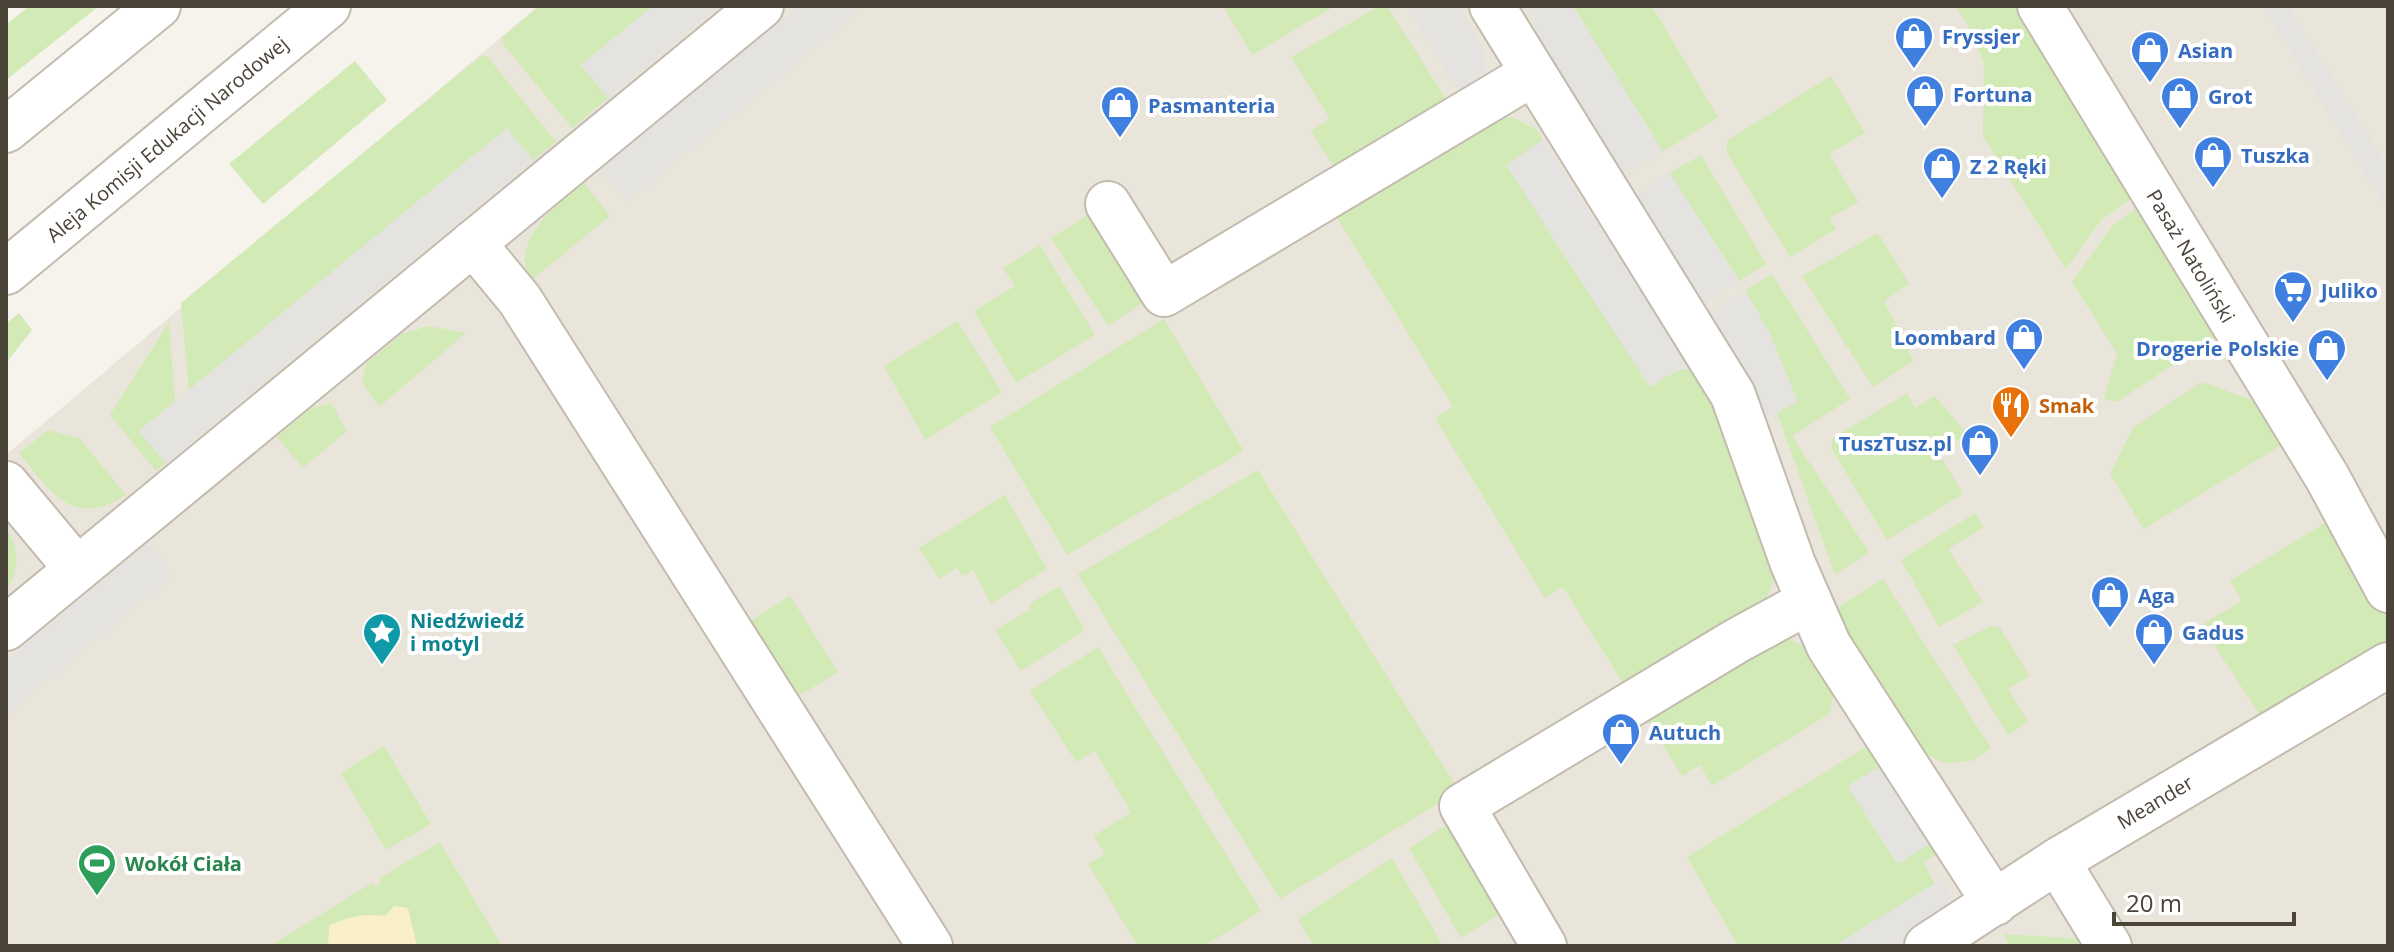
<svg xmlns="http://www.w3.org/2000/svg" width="2394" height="952" font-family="'Open Sans',sans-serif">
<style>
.residential{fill:#eae5da}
.green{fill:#d2eab5}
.sand{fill:#f9efc9}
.parking{fill:#e5e3e0}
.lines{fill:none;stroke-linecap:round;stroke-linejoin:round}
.minor-casing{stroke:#c2bbae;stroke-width:48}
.minor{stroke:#fff;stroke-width:44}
.labels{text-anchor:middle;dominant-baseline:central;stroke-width:8;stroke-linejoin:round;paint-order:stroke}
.shop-label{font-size:20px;font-weight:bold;fill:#366cbe;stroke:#fff;text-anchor:start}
.street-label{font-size:20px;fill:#4b4439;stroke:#fff}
.food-label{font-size:20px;font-weight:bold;fill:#c56008;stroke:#fff;text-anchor:start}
.culture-label{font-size:20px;font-weight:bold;fill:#0d838f;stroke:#fff;text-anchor:start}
.leisure-label{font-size:20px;font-weight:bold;fill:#27864d;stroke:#fff;text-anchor:start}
</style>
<rect width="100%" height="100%" fill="#f6f3ec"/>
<polygon class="residential" points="538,6 2388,6 2388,946 6,946 6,455"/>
<g class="green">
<polygon points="29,6 99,6 6,80 6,25"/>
<polygon points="540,6 653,6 581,65 608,98 572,128 504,45 502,37"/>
<polygon points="1223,6 1335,6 1252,55"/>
<polygon points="1380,6 1387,6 1448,102 1334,167 1311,131 1330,119 1291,57"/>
<polygon points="1573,6 1652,6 1718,117 1663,152"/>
<polygon points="1956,6 2018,6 2134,197 2101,220 2066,269 1983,136 1984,64 1972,32"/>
<polygon points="482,55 487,56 556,142 533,160 506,129 332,272 358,304 315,286 268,325 294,357 252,338 189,390 181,303"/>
<polygon points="355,61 387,100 263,204 229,164"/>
<polygon points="1831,76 1865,133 1829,154 1858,202 1830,218 1836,229 1790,257 1726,151 1728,140"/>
<path d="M1512,117l24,12 7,11 -37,25 144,222c19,-10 30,-25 51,-13l76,201 -11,23 -26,19 -116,68 -61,-98 -18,11 -110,-180 18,-11 -117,-191 158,-97z"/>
<polygon points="1701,155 1766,264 1739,281 1670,173"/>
<path d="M584,183l26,33 -82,67c-14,-49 23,-72 56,-100z"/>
<polygon points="2140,207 2216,336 2117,402 2104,399 2117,353 2072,282 2113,225"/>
<polygon points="1096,210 1150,298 1108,326 1051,238"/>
<polygon points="1878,233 1909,284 1884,301 1914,361 1873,387 1802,276"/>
<polygon points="1040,245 1095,335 1016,383 974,311 1015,286 1003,268"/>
<polygon points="1772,274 1850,399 1792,436 1869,552 1835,575 1777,413 1797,402 1769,332 1745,290"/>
<polygon points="19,313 32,330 6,363 6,324"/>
<polygon points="1164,319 1244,451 1067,555 990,427"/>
<polygon points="957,321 1002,392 925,440 884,366"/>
<polygon points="169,322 175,401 139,431 166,463 156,471 110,415"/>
<polygon points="429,326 466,333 379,407 362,382 366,364 402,334"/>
<polygon points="2202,382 2258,402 2283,444 2144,529 2110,474 2133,428"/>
<polygon points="1907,393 1915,408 1935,396 1967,434 1938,452 1963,494 1887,540 1831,448 1833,438"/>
<polygon points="331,403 347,431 303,468 277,437 311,408"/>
<path d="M49,430l31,9 46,56c-53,35 -75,-3 -107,-42z"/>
<polygon points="1258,470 1459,791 1280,899 1078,574"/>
<polygon points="1005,495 1047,569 991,604 973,570 962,576 957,568 939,579 919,548"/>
<polygon points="1975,513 1984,527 1948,549 1983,602 1939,627 1901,560"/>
<polygon points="2328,521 2388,615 2388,640 2260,715 2201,625 2242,601 2230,581"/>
<path d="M6,529c14,17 13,44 0,62z"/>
<polygon points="1883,579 1991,748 1972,761 1944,763 1911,747 1829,613"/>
<polygon points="1059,586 1085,630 1021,671 995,630 1031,609 1029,604"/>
<polygon points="790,596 838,672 791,701 744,625"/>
<polygon points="1991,626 2000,628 2030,676 2008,689 2028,722 2008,735 1953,645"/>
<path d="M1787,638c24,8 35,31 48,52l-6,24 -117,72 -12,-21 -18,11 -34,-55 109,-71z"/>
<polygon points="1098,647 1261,911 1204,946 1138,946 1088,864 1105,854 1094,836 1131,812 1095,751 1076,762 1030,691"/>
<polygon points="1872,743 1885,763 1848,787 1897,863 1935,840 1943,851 1923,862 1935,884 1834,946 1738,946 1687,857"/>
<polygon points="384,746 431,824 386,850 341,773"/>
<polygon points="1450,823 1502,912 1461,938 1409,848"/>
<polygon points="440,842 502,946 270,946 372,883 377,886 382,882 380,878"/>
<polygon points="1392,858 1443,946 1314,946 1298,919"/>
<polygon points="2004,934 2080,939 2076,946 2009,946"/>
</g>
<path class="sand" d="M394,906l14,2 9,38h-89l1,-20c19,-9 34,-13 56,-10z"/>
<g class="parking">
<polygon points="653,6 719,6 608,98 581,65"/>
<polygon points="799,6 866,6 627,202 600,170"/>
<polygon points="1407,6 1459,6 1483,49 1486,71 1459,92"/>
<polygon points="1535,6 1573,6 1663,152 1621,175 1533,30"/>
<polygon points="2263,6 2288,6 2363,127 2388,168 2388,211"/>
<polygon points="507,128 533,160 166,463 139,431"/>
<polygon points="1543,140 1690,367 1678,369 1650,387 1506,165"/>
<polygon points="1670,173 1739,281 1701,305 1634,196"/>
<polygon points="1745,290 1769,332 1798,402 1757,420 1708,314"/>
<polygon points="148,544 173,575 6,714 6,661"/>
<polygon points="1885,763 1935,840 1898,864 1848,786"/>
<polygon points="1942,879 1958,910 1897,946 1834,946"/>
</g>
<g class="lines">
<g class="minor-casing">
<g id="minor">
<polyline points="1492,6 1733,395 1793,564 1829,646 1995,903"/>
<polyline points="2040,6 2327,477 2388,590"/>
<polyline points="6,130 158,6"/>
<polyline points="1108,204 1164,294 1532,74"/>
<polyline points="473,243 520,300 930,946"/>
<polyline points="6,272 328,6"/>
<polyline points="6,484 77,569"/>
<polyline points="6,628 761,6"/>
<polyline points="2057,861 2109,946"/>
<polyline points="1544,946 1462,806 1738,640 1808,602"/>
<polyline points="1927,946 2057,861 2388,665"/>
</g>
</g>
<use href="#minor" class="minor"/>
</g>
<defs>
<g id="shop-pin" transform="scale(2)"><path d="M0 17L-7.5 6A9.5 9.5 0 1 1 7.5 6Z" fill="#3f7fe0" stroke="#fff"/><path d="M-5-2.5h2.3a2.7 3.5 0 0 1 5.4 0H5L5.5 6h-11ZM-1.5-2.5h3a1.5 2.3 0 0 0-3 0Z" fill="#fff"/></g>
<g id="supermarket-pin" transform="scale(2)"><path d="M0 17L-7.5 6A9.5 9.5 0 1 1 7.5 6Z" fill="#3f7fe0" stroke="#fff"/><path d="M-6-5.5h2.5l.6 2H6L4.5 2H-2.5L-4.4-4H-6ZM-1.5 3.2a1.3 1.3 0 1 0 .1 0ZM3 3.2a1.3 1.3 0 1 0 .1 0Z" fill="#fff"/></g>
<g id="restaurant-pin" transform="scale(2)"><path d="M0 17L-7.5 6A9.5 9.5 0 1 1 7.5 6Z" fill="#e8710a" stroke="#fff"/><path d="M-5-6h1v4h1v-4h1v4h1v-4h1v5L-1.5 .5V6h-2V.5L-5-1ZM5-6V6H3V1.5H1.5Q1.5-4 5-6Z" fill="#fff"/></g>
<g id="sight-pin" transform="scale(2)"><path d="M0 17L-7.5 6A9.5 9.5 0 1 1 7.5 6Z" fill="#0f9aa8" stroke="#fff"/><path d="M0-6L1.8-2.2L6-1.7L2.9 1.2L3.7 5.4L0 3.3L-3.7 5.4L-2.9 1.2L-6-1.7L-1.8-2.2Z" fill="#fff"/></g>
<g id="stadium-pin" transform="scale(2)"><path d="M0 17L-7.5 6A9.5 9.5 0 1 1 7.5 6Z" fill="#2e9e5b" stroke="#fff"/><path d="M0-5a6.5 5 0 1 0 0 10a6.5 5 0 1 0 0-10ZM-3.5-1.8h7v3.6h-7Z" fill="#fff"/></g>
</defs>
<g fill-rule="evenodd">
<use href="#shop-pin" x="1914" y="36"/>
<use href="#shop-pin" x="2150" y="50"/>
<use href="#shop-pin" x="1925" y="94"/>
<use href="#shop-pin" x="2180" y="96"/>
<use href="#shop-pin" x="1120" y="105"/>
<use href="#shop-pin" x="2213" y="155"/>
<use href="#shop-pin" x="1942" y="166"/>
<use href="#supermarket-pin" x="2293" y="290"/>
<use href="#shop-pin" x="2024" y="337"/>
<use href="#shop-pin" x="2327" y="348"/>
<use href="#restaurant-pin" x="2011" y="405"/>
<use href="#shop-pin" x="1980" y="443"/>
<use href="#shop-pin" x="2110" y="595"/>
<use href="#sight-pin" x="382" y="632"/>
<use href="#shop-pin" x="2154" y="632"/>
<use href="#shop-pin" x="1621" y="732"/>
<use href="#stadium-pin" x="97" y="863"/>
</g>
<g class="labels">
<g class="shop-label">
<text x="1942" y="36">Fryssjer</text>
<text x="2178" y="50">Asian</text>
<text x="1953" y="94">Fortuna</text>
<text x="2208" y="96">Grot</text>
<text x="1148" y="105">Pasmanteria</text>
<text x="2241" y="155">Tuszka</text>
<text x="1970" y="166">Z 2 Ręki</text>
<text x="2321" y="290">Juliko</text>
<text x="1996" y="337" text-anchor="end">Loombard</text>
<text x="2299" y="348" text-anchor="end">Drogerie Polskie</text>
<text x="1952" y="443" text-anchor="end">TuszTusz.pl</text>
<text x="2138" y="595">Aga</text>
<text x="2182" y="632">Gadus</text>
<text x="1649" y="732">Autuch</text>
</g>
<g class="street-label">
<text transform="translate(167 139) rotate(-40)">Aleja Komisji Edukacji Narodowej</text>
<text transform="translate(2191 256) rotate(59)">Pasaż Natoliński</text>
<text transform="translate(2155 802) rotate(-31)">Meander</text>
</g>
<g class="food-label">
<text x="2039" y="405">Smak</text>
</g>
<g class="culture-label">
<text x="410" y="620">Niedźwiedź<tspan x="410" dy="23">i motyl</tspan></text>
</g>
<g class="leisure-label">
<text x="125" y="863">Wokół Ciała</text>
</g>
</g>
<rect width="2394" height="952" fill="none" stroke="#4b4439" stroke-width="16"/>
<path d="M2114 912v12h180v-12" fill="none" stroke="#4b4439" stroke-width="4"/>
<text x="2126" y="912" font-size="24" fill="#4b4439" stroke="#ffffff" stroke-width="6" paint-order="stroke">20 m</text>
</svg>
